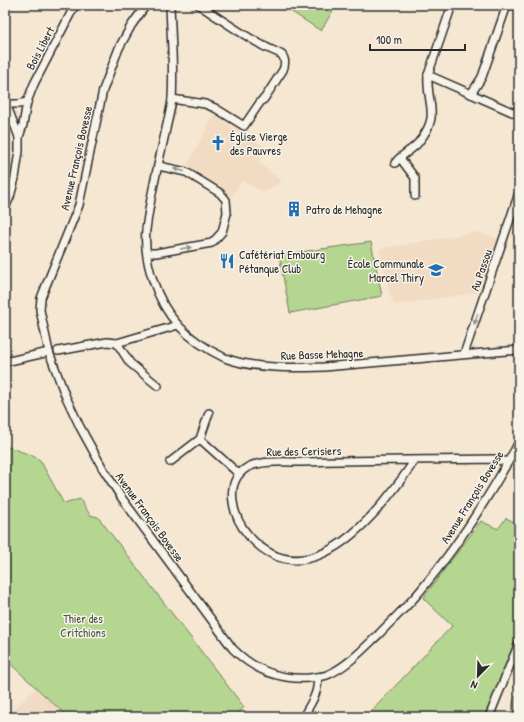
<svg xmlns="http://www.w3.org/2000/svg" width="524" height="722" font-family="'Patrick Hand',sans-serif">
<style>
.built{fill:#f1dbc2}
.green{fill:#b4d690;stroke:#70805e}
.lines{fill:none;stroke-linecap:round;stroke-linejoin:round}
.minor-casing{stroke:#2b2b2b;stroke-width:10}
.minor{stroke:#f7f3e8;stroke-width:7}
.oneway{fill:#918f8a}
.labels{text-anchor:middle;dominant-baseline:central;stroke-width:3;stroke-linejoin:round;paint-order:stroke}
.street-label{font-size:12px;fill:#2b2b2b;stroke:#f7f3e8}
.poi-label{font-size:12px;fill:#2b2b2b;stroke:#f7f3e8;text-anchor:start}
.park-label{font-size:12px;fill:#4d5644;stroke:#f7f3e8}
</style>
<rect width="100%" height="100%" fill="#f6e7d3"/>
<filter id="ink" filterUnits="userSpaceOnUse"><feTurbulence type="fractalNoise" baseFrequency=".025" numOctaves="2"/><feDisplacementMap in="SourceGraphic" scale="8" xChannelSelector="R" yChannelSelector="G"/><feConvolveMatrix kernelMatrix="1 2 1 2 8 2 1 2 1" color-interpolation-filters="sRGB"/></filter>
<g filter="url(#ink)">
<g class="built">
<polygon points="214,115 265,147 258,162 282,181 264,192 242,181 232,196 187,165"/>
<polygon points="476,232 498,238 480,292 395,305 392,301 379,249"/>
<polygon points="34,690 39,690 64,715 63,717 6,717"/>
</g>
<g class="green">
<polygon points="281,5 336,5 321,31"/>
<polygon points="371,242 382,296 290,313 279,255"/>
<polygon points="5,446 31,455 40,460 64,504 80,499 90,515 98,517 244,707 239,713 239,717 68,717 5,659"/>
<polygon points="506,518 514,522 519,521 519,634 485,717 366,717 452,626 423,598 481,521 498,529"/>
<path d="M519,692v25h-3l-3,-2c-1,-12 -1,-14 6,-23z"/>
</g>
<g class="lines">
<g class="minor-casing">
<g id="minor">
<path d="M146,5l-15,21 -12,22 -16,42 -24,115 -34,83 -4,10 -1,12 9,42 16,43 15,32 22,40 19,30 112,152c21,21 46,31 76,29 6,-1 12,-1 18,-3 20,-8 37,-27 52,-41 14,-15 29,-28 42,-44 39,-47 69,-94 98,-148"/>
<path d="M170,5c1,31 4,63 2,94 -1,10 -4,20 -6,30 -7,33 -16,67 -20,101 -3,31 11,72 32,95 13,14 30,25 47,33 28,11 70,10 99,9l195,-17"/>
<polyline points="428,75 519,115"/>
<polyline points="471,94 482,77 507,5"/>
<path d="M172,99l33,5 10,4 29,18 17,-25 3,-2 19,-29c2,-5 3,-10 -1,-15 -4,-3 -16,-7 -22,-11 -21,-12 -41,-26 -61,-39"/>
<polyline points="5,101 19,137"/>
<polyline points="6,104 19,104 27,102"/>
<polyline points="400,158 415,178 415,196"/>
<path d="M395,163c6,-8 17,-13 23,-20 24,-29 8,-37 10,-68l24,-70"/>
<polyline points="5,208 10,197 15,178 19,151 19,137 23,125 27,102 34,84 75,5"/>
<polyline points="147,253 156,253 212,243 222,232 227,213 226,200 220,193 186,172 159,166"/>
<polyline points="58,351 107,342 117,343"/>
<polyline points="464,354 519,193"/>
<polyline points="5,362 49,352"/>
<polyline points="158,386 130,363 117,343 178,325"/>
<polyline points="200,439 239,474"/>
<path d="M415,460c-33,49 -105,144 -166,76 -16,-18 -27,-54 -1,-69 14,-7 38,-5 54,-5 63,-2 127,-2 191,-3l15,3"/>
<polyline points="170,462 200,439 209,413"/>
<path d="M303,717c7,-12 17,-26 14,-40"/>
<polyline points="489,717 519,643"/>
</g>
</g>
<use href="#minor" class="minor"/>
</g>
<defs><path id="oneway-solid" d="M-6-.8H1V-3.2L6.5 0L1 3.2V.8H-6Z"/></defs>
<g class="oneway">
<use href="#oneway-solid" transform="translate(179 170) rotate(-166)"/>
<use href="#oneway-solid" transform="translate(186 248) rotate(-10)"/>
<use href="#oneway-solid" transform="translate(476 319) rotate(109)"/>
</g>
</g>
<defs>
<g id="church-bare" transform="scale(1.2)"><path d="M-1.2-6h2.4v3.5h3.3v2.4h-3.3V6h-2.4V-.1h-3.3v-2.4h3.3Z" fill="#1f6fb2" stroke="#f7f3e8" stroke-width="2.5" paint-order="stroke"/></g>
<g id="building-bare" transform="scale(1.2)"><path d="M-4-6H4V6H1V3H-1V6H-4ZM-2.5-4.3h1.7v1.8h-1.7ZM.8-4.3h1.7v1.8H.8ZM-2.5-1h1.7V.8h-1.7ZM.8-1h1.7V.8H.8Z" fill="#1f6fb2" stroke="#f7f3e8" stroke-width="2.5" paint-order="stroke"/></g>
<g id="restaurant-bare" transform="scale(1.2)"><path d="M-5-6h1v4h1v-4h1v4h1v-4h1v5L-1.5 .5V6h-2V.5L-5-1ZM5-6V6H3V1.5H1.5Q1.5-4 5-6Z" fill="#1f6fb2" stroke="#f7f3e8" stroke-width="2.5" paint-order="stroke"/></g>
<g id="school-bare" transform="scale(1.2)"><path d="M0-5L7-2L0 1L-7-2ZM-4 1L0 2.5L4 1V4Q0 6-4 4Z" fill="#1f6fb2" stroke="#f7f3e8" stroke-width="2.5" paint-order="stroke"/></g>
</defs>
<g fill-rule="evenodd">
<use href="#church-bare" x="218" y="143"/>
<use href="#building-bare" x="294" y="209"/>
<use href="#restaurant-bare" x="227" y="261"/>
<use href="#school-bare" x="436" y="270"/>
</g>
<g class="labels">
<g class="street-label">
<text transform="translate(40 48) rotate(-62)">Bois Libert</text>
<text transform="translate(76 158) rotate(-77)">Avenue François Bovesse</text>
<text transform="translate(481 270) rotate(-71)">Au Passou</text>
<text transform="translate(322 354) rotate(-2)">Rue Basse Mehagne</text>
<text transform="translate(304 451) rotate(-1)">Rue des Cerisiers</text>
<text transform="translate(472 497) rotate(-58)">Avenue François Bovesse</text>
<text transform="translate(150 517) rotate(54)">Avenue François Bovesse</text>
</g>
<g class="poi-label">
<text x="230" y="136">Église Vierge<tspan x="230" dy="14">des Pauvres</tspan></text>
<text x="306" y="209">Patro de Mehagne</text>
<text x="239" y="254">Cafétériat Embourg<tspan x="239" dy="14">Pétanque Club</tspan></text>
<text x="424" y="263" text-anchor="end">École Communale<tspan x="424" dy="14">Marcel Thiry</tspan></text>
</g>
<g class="park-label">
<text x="83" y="618">Thier des<tspan x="83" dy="14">Critchions</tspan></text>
</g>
</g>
<rect width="524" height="722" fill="none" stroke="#f7f3e8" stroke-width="20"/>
<rect x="10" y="10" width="504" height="702" fill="none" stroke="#2b2b2b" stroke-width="1.5" filter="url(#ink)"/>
<g transform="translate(478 676) rotate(203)" stroke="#f7f3e8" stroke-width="3" paint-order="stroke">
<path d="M0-3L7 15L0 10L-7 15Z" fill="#2b2b2b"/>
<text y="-6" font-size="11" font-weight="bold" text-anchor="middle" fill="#2b2b2b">N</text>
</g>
<path d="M370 44v6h95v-6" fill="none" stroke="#2b2b2b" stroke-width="2"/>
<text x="376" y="44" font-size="12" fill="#2b2b2b" stroke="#f7f3e8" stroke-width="3" paint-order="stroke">100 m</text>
</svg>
